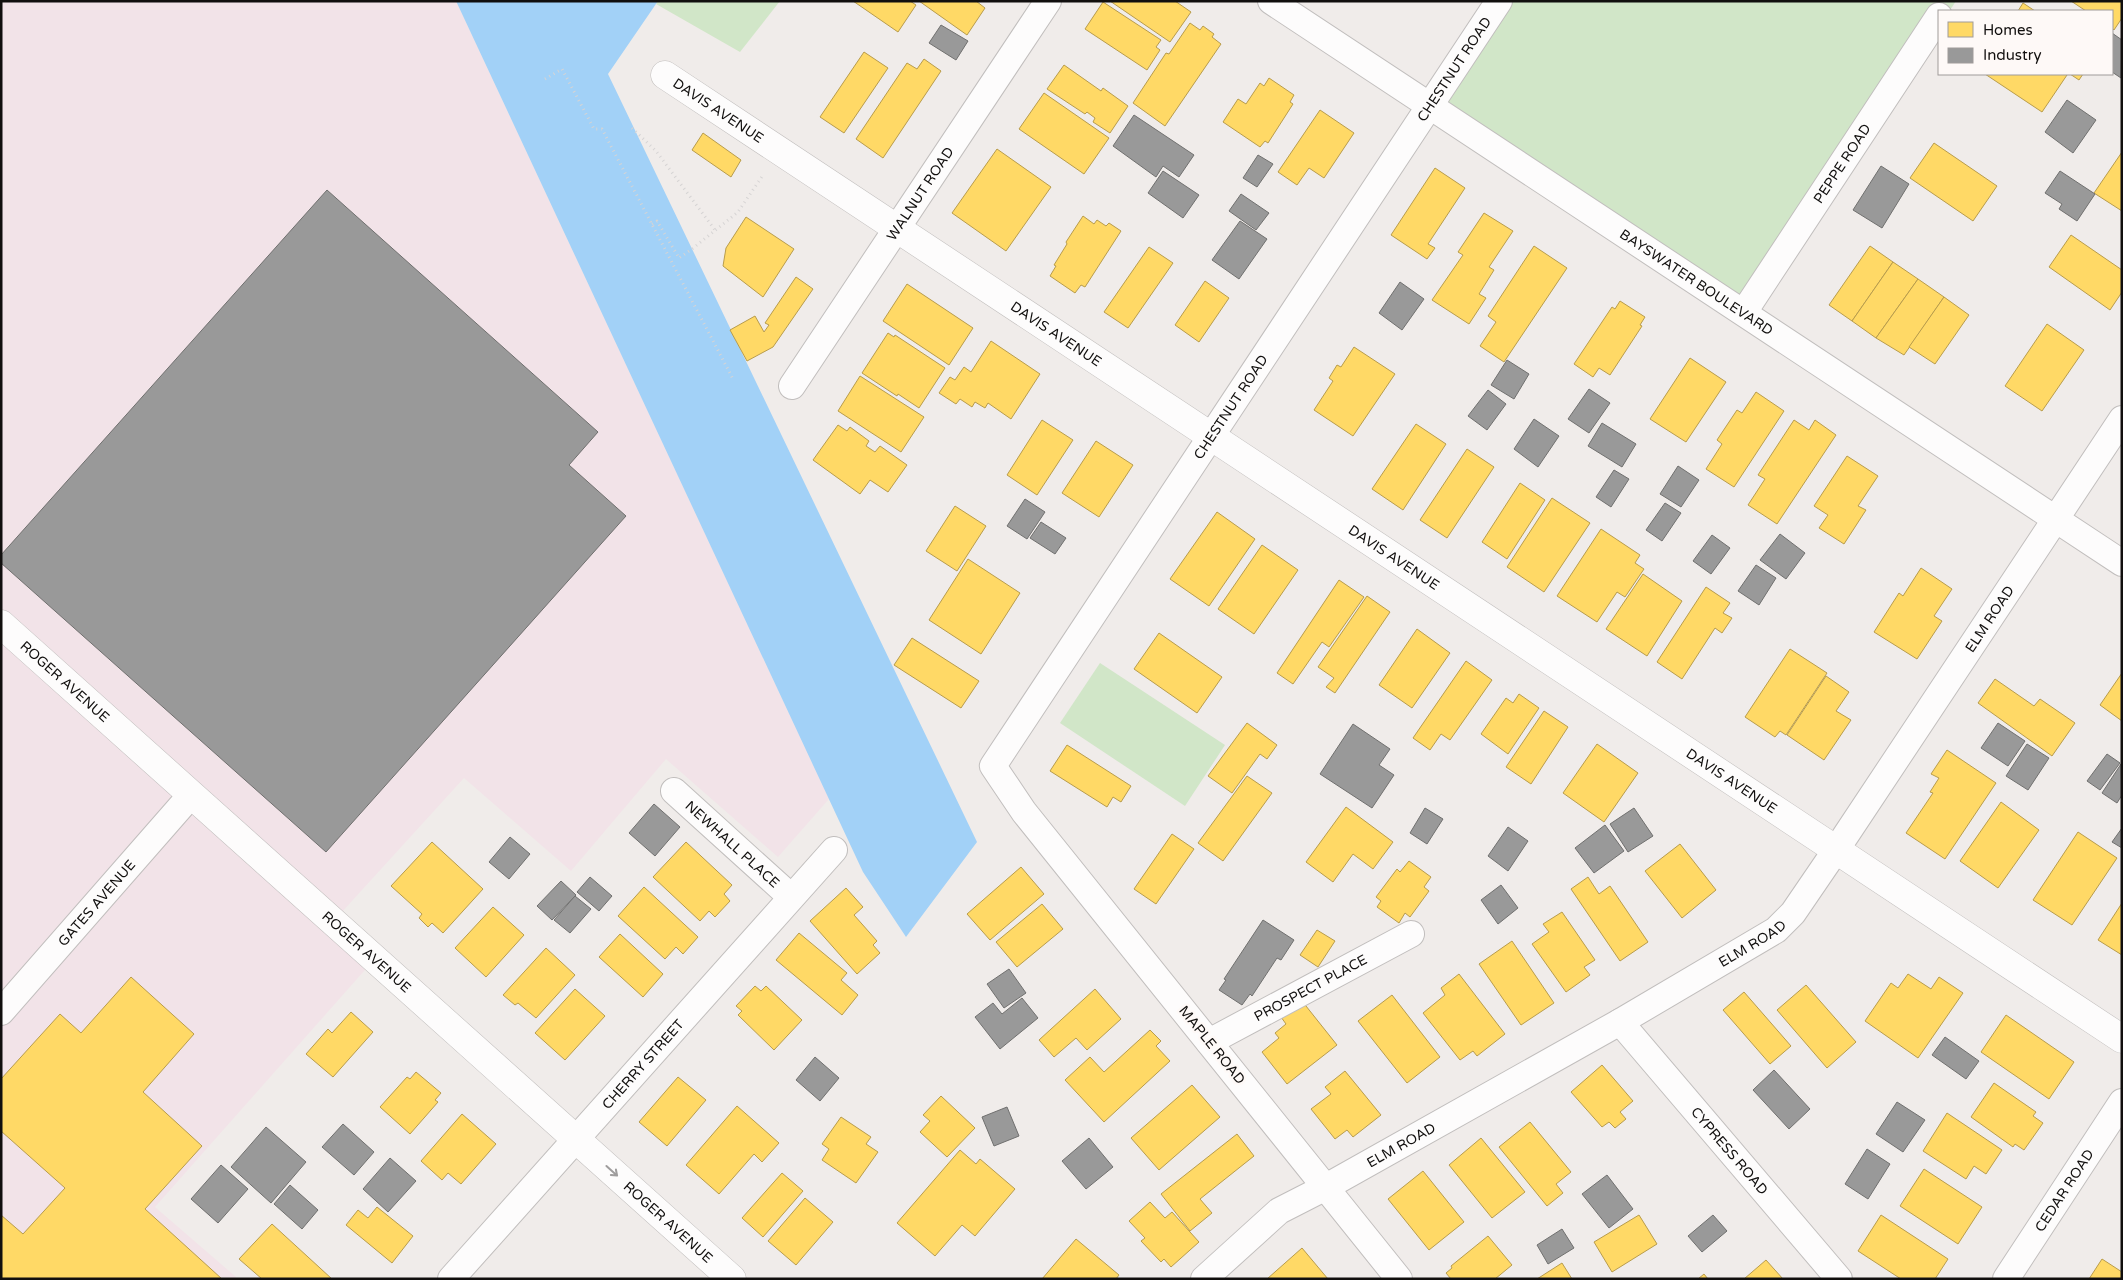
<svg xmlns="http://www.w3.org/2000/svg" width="2123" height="1280" font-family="'Varela Round',sans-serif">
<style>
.industrial{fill:#f2e3e8}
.green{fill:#d1e6c8}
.water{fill:#a2d1f7}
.homes{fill:#ffd966;stroke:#b89c4c}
.industry{fill:#999;stroke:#70706f}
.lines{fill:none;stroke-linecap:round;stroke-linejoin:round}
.minor-casing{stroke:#c1bebd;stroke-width:28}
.tertiary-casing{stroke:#c1bebd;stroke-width:29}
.path{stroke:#d6d4d4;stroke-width:3;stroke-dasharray:1 4;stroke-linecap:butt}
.minor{stroke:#fdfcfc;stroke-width:26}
.tertiary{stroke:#fdfcfc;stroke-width:28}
.oneway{stroke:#9f9d9d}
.labels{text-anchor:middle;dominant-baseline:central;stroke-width:5;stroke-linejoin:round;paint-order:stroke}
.street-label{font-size:14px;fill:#110f0e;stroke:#fef9f7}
</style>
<rect width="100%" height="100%" fill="#f0ecea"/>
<polygon class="industrial" points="1,1 456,1 829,799 778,857 666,759 571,871 464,778 331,924 372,962 155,1207 236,1277 235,1279 1,1279"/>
<g class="green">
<polygon points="658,1 780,1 740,52 656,4"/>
<polygon points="1498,1 1956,1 1749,320 1429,104"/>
<polygon points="1100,663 1225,745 1185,806 1060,723"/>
</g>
<polygon class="water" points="456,1 658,1 608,74 977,842 906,937 863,872"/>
<g class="homes">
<polygon points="853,1 910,1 916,5 898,32"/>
<polygon points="919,1 976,1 985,8 967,35"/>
<polygon points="1110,1 1175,1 1191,12 1170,42"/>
<polygon points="2071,1 2122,1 2122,18 2114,30 2112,28 2112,11 2086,11"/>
<polygon points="1103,2 1161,40 1156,47 1160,50 1147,70 1085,29"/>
<polygon points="2023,3 2035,11 2018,11"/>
<polygon points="1190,23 1200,30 1203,26 1214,34 1212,37 1221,44 1165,126 1133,103 1166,53 1169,54"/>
<polygon points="864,52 888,68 844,133 820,117"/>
<polygon points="924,59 941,71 883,158 856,139 907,63 917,69"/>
<polygon points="1064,65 1101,91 1103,88 1128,106 1110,133 1093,122 1095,118 1087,112 1085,114 1047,89"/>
<polygon points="1985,74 2065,74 2067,75 2042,112"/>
<polygon points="2070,74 2083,74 2079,80"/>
<polygon points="1269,78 1294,95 1290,102 1293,104 1268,143 1265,141 1260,147 1223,122 1238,99 1246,104 1260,83 1264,86"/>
<polygon points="1044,93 1109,138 1084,174 1019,129"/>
<polygon points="1320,110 1354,133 1324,178 1309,168 1297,185 1278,172"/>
<polygon points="703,133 741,160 731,177 692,150"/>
<polygon points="1934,143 1997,186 1973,221 1910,178"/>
<polygon points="997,149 1051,187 1006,251 952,213"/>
<polygon points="2122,152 2122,211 2094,193"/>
<polygon points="1435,168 1465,188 1428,244 1435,248 1427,259 1391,235"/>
<polygon points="1484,213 1513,231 1489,267 1494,270 1479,294 1486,298 1469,324 1432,300 1463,255 1458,252"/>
<polygon points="1083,216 1094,224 1097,220 1106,226 1109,223 1121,231 1085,287 1081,285 1075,293 1050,276 1056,266 1054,265 1067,244 1066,242"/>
<polygon points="746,217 794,249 763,297 723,266 726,248"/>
<polygon points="2071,235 2122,270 2122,292 2110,310 2049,267"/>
<polygon points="1534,246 1567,268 1504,362 1480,346 1496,322 1488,316"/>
<polygon points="1870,246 1893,262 1852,321 1829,305"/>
<polygon points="1149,247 1173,263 1128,328 1104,312"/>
<polygon points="1893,262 1918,279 1876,338 1852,321"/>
<polygon points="796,277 813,289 773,347 747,361 730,330 755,316 764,332 769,325 765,323"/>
<polygon points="1918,279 1944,297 1904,355 1876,338"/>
<polygon points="1205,281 1229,298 1199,342 1175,325"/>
<polygon points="907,284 973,328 949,365 883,321"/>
<polygon points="1944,297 1969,315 1935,364 1909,347"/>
<polygon points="1620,301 1645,317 1640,325 1642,326 1610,375 1599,368 1593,377 1574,364 1612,307 1615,309"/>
<polygon points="2047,324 2084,350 2042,411 2005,386"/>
<polygon points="888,333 894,337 895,335 945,368 919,408 898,394 897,396 862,373"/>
<polygon points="991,341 1040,374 1011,419 988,403 985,408 975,402 972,407 960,399 956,404 939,393 950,377 955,380 964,367 971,372"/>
<polygon points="1354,347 1395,374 1353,436 1314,410 1333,381 1329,378 1337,365 1341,367"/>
<polygon points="1690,358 1726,382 1686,442 1650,419"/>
<polygon points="860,376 924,417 901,452 838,411"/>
<polygon points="1756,392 1784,411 1734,487 1706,469 1722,444 1717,440 1737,410 1742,413"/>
<polygon points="1042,420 1073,440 1037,495 1007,475"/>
<polygon points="1794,420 1809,430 1815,420 1836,435 1777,524 1748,505 1765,479 1758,475"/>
<polygon points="1416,424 1446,444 1403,510 1372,489"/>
<polygon points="838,425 847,431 850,427 869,441 866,446 875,452 880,446 907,465 888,492 870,480 860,494 813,460"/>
<polygon points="1096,441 1133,465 1099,517 1062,493"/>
<polygon points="1467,449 1494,467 1447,538 1420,520"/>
<polygon points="1847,456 1878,476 1858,506 1866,510 1844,544 1819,528 1828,515 1814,506"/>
<polygon points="1520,483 1545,500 1507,559 1482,542"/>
<polygon points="1552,498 1590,523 1544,592 1507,567"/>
<polygon points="955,506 986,526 957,571 926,551"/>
<polygon points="1217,512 1255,539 1209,606 1170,579"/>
<polygon points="1601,529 1640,555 1635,563 1644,569 1625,597 1617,592 1597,622 1557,596"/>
<polygon points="1262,545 1298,570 1254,634 1218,609"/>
<polygon points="968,559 1020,593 981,654 929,620"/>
<polygon points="1921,568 1952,589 1934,616 1942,621 1917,659 1874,632 1899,593 1903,596"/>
<polygon points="1643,574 1682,601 1647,656 1606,629"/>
<polygon points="1339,580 1364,597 1329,647 1322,642 1293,684 1277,673"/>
<polygon points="1706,587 1730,603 1723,613 1732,618 1722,633 1715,628 1682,679 1657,662"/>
<polygon points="1367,596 1390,612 1335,693 1326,687 1334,678 1318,667"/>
<polygon points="1417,629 1450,653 1412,708 1379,685"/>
<polygon points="1159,633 1222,677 1197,713 1134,669"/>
<polygon points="912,638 979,681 961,708 894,665"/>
<polygon points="1790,649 1827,673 1786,735 1780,731 1775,737 1745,717"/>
<polygon points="1466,661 1492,680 1450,740 1441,734 1430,750 1413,738"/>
<polygon points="2122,673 2122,721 2100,705"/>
<polygon points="1826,676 1849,692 1836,711 1851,720 1824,760 1787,735"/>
<polygon points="1995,679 2034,706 2040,699 2075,723 2052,756 1978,703"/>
<polygon points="1519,694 1539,708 1508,754 1481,734 1506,698 1513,703"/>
<polygon points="1544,711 1568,727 1531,784 1506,767"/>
<polygon points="1247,723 1277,745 1267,759 1260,754 1232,793 1208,776"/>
<polygon points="1597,744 1638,773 1604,822 1563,793"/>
<polygon points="1067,745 1131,786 1121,802 1113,797 1107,807 1050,771"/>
<polygon points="1947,750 1996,783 1945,859 1906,833 1933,793 1930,792 1939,778 1931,774"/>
<polygon points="1247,776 1272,793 1223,861 1198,843"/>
<polygon points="2001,802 2039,830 1998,888 1960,861"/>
<polygon points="1346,807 1393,842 1373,869 1353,854 1333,882 1306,862"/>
<polygon points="2078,832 2117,858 2072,925 2033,900"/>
<polygon points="1172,834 1194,849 1156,904 1134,889"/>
<polygon points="432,842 483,889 443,933 432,923 428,927 419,918 422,914 391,886"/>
<polygon points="686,842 732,885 724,894 730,901 715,917 709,911 700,921 653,877"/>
<polygon points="1680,844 1716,890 1682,918 1645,871"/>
<polygon points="1409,861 1431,877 1424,887 1429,891 1410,917 1405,913 1399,923 1377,907 1381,901 1376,897 1397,869 1400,872"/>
<polygon points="1021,867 1044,894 990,940 967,914"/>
<polygon points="1588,877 1599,894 1610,886 1648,942 1620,961 1571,889"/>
<polygon points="644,887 698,937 683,954 676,947 665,959 618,916"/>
<polygon points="846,888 863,907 854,915 877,941 873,945 880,953 857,974 810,921"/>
<polygon points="2122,903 2122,955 2098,940"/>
<polygon points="1042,904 1063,929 1017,967 996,942"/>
<polygon points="493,907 524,935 486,977 455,948"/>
<polygon points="1562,912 1595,960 1584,967 1590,975 1566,992 1532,944 1549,932 1543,924"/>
<polygon points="1317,930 1335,941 1318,967 1300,955"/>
<polygon points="799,933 847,973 841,980 858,995 842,1015 776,960"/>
<polygon points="620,934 663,974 643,997 599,957"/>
<polygon points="1512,941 1554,1003 1521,1025 1479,964"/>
<polygon points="546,948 575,975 536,1018 518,1003 515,1005 503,995"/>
<polygon points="1459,974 1505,1034 1477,1056 1473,1051 1460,1060 1423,1013 1445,995 1441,988"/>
<polygon points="1908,974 1931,989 1939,977 1963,993 1918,1058 1865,1021 1891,983 1898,988"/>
<polygon points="131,977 194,1034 143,1092 202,1146 145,1209 222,1279 1,1279 1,1215 23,1234 65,1188 1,1131 1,1079 60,1014 81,1033"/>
<polygon points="1806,985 1856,1042 1827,1068 1777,1010"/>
<polygon points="755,986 761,991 766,986 802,1020 774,1050 738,1015 742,1011 736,1006"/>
<polygon points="575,989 605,1016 565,1060 535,1033"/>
<polygon points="1095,989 1121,1019 1087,1050 1076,1038 1054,1057 1039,1040"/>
<polygon points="1744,992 1791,1046 1770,1064 1723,1010"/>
<polygon points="1392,995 1440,1057 1407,1083 1358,1021"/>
<polygon points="1302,1001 1337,1045 1287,1084 1262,1052 1279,1038 1275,1033 1286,1024 1281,1017"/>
<polygon points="351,1012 373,1032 333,1077 306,1054 328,1029 332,1033"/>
<polygon points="2006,1015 2074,1062 2049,1099 1981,1052"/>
<polygon points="1150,1030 1161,1041 1156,1046 1170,1061 1104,1122 1065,1080 1090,1057 1104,1072"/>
<polygon points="1602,1065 1633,1101 1620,1112 1626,1119 1615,1128 1609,1122 1602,1127 1571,1092"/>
<polygon points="1345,1071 1381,1115 1353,1137 1347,1130 1335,1139 1311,1109 1331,1094 1325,1087"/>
<polygon points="416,1072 441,1093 435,1100 438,1102 410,1134 380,1107 407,1077 410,1079"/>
<polygon points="678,1077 706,1100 667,1146 639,1122"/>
<polygon points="1994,1083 2036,1112 2033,1116 2043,1123 2024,1150 2015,1144 2013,1147 1971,1117"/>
<polygon points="1192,1085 1220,1117 1159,1170 1131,1138"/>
<polygon points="941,1096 975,1128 947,1157 920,1132 930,1121 923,1115"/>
<polygon points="737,1106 779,1143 762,1162 754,1154 719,1194 686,1165"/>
<polygon points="1947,1113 2002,1150 1986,1174 1974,1166 1966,1179 1923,1151"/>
<polygon points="462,1114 496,1144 461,1184 448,1173 442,1180 421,1161"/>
<polygon points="841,1117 871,1137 866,1144 878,1152 856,1183 822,1160 829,1149 822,1144"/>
<polygon points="1530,1122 1571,1172 1556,1184 1563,1193 1547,1206 1499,1147"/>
<polygon points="1237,1134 1254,1156 1200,1199 1212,1213 1190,1231 1161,1194"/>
<polygon points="1481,1138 1525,1192 1492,1218 1449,1165"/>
<polygon points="960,1150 976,1164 980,1159 1015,1189 975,1236 962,1225 935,1256 897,1223"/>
<polygon points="1924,1169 1982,1207 1958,1244 1900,1206"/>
<polygon points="1423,1171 1464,1222 1429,1250 1388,1199"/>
<polygon points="782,1173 803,1191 763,1237 742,1218"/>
<polygon points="805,1198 833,1222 796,1265 768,1241"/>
<polygon points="1150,1202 1165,1218 1172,1212 1199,1242 1171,1267 1164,1259 1161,1262 1141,1241 1145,1238 1129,1221"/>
<polygon points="377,1207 413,1236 392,1263 346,1225 358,1210 368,1218"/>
<polygon points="1639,1215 1657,1244 1612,1272 1594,1242"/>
<polygon points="1881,1215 1948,1259 1935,1279 1901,1279 1858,1251"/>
<polygon points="272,1224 332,1279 262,1279 239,1259"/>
<polygon points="1488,1236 1512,1265 1495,1279 1451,1279 1446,1273 1452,1268 1451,1266"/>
<polygon points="1076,1239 1119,1275 1116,1279 1042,1279"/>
<polygon points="1302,1248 1328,1279 1267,1279"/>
<polygon points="2102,1259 2122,1272 2122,1279 2089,1279"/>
<polygon points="1766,1260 1783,1279 1744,1279"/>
<polygon points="1562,1263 1572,1279 1537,1279"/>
<polygon points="1704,1274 1708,1279 1698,1279"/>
</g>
<g class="industry">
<polygon points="941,25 968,41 956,60 929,43"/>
<polygon points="2112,33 2122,40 2121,78 2112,72"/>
<polygon points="2067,100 2096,120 2073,153 2045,132"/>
<polygon points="1134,115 1194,155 1179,177 1163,166 1156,177 1113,146"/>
<polygon points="1258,155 1273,164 1257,187 1243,178"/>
<polygon points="1881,166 1909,184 1882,228 1853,210"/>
<polygon points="1163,171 1199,195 1183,218 1148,193"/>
<polygon points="2060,171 2095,194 2077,221 2059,209 2062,204 2045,193"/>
<polygon points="327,190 598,432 569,465 626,516 326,852 1,563 1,555"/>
<polygon points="1241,194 1269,213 1256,230 1229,211"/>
<polygon points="1240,221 1267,239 1239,279 1212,260"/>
<polygon points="1400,282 1424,299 1402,330 1379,313"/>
<polygon points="1507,360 1529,374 1514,399 1491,385"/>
<polygon points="1589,389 1610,403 1589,433 1568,419"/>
<polygon points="1488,390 1506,404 1487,430 1468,416"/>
<polygon points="1534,419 1559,436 1538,467 1514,449"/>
<polygon points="1602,423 1636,444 1622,467 1588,446"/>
<polygon points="1678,466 1699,480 1681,507 1660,494"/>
<polygon points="1614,470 1629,479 1611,507 1596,497"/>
<polygon points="1025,499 1045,512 1027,539 1007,526"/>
<polygon points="1665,503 1681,513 1662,541 1646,530"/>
<polygon points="1041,522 1066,538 1055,554 1030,538"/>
<polygon points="1780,534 1805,553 1786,579 1760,560"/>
<polygon points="1712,535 1730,548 1711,574 1693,561"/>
<polygon points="1756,565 1776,578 1759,605 1738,591"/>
<polygon points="1998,723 2025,741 2008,766 1981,748"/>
<polygon points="1353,724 1390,749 1379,765 1394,775 1372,808 1320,774"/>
<polygon points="2027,744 2049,758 2028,790 2006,776"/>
<polygon points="2107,754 2120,763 2100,790 2087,781"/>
<polygon points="2121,764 2122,795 2117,803 2102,793"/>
<polygon points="654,804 680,827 655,856 629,833"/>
<polygon points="1425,808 1443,819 1427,844 1410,833"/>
<polygon points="1634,808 1653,836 1628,852 1610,824"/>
<polygon points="1605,825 1624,851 1594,873 1575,848"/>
<polygon points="1508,827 1528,841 1508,871 1488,856"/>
<polygon points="2122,828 2122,848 2112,842"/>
<polygon points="510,837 530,854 509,879 489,862"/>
<polygon points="590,877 612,896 599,911 577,892"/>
<polygon points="561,881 576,895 552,920 537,906"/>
<polygon points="1501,885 1518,908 1498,924 1481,900"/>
<polygon points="575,896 591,909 570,933 554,920"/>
<polygon points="1263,920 1294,940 1281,960 1277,958 1252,996 1250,994 1242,1005 1219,990 1226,980 1224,979"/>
<polygon points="1009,969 1026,993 1004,1008 987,984"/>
<polygon points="1022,998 1038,1018 1000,1049 975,1017 993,1003 1002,1014"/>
<polygon points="1945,1037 1979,1061 1966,1079 1932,1055"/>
<polygon points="815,1057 839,1078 820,1101 796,1080"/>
<polygon points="1774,1070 1810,1109 1789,1129 1753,1090"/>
<polygon points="1897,1102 1925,1120 1903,1152 1876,1134"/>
<polygon points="1007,1107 1019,1136 994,1146 982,1117"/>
<polygon points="343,1124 374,1152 354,1175 322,1147"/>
<polygon points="266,1127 306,1162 271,1203 231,1167"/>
<polygon points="1089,1138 1113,1167 1086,1189 1062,1161"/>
<polygon points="1867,1149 1890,1164 1868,1199 1845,1184"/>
<polygon points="390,1158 416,1181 388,1212 363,1189"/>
<polygon points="221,1165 248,1189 218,1223 191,1199"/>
<polygon points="1607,1175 1633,1209 1609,1228 1582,1194"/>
<polygon points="290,1185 318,1210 302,1229 274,1204"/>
<polygon points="1713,1215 1727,1231 1702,1252 1688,1236"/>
<polygon points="1562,1229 1574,1248 1548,1264 1537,1245"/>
</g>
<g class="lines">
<g class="minor-casing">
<g id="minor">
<path id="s1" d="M1271,1l851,562"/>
<path id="s2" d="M1744,312l195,-296"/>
<path id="s3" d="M792,386l256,-385"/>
<path id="s4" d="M674,791l117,106"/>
<path id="s5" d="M1,1012l190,-217"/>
<path id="s6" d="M1620,1022l219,257"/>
<path id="s7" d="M1209,1042l202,-108"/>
<path id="s8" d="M451,1279l383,-429"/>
<path id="s9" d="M1204,1279l75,-68 47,-24 294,-165 156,-92 17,-17 43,-63 286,-431"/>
<path id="s10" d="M1399,1279l-375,-467 -31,-46 506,-765"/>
<path id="s11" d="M2006,1279l116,-177"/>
</g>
</g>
<g class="tertiary-casing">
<g id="tertiary">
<path id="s12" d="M665,75l1457,964"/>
<path id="s13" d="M1,624l731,655"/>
</g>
</g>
<g class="path">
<polyline points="545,79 562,69 594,129 602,129 733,379"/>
<polyline points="632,128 656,151 715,230"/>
<polyline points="652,224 657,221 679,258 692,249 738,212 763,175"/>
</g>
<use href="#minor" class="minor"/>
<use href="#tertiary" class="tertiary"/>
</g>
<defs><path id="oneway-shaft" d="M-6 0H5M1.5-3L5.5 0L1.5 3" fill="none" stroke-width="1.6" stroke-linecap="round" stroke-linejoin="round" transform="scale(1.25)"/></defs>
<use class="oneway" href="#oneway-shaft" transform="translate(612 1171) rotate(42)"/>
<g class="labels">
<g class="street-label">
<text stroke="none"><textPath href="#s10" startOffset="1490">CHESTNUT ROAD</textPath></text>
<text stroke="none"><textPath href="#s12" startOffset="64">DAVIS AVENUE</textPath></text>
<text stroke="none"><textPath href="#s2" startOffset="178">PEPPE ROAD</textPath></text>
<text stroke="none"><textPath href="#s3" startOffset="231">WALNUT ROAD</textPath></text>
<text stroke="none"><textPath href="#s1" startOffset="510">BAYSWATER BOULEVARD</textPath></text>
<text stroke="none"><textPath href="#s12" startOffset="469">DAVIS AVENUE</textPath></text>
<text stroke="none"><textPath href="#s10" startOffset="1085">CHESTNUT ROAD</textPath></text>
<text stroke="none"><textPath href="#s12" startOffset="874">DAVIS AVENUE</textPath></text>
<text stroke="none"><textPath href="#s9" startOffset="1050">ELM ROAD</textPath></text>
<text stroke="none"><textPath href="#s13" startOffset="86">ROGER AVENUE</textPath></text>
<text stroke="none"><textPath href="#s12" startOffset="1279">DAVIS AVENUE</textPath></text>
<text stroke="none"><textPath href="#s4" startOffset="79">NEWHALL PLACE</textPath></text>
<text stroke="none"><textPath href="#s5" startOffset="145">GATES AVENUE</textPath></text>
<text stroke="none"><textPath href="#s9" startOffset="645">ELM ROAD</textPath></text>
<text stroke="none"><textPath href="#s13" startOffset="491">ROGER AVENUE</textPath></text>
<text stroke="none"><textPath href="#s7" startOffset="115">PROSPECT PLACE</textPath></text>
<text transform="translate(1212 1045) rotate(51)">MAPLE ROAD</text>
<text stroke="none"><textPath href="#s8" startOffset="288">CHERRY STREET</textPath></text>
<text stroke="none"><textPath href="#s9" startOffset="240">ELM ROAD</textPath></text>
<text stroke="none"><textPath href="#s6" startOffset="169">CYPRESS ROAD</textPath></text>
<text stroke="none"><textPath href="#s11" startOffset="106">CEDAR ROAD</textPath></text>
<text stroke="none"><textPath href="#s13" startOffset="896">ROGER AVENUE</textPath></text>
</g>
</g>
<rect width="2123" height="1280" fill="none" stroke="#110f0e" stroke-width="5"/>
<rect x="1938" y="10" width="175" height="65" fill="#fef9f7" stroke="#9f9b9a"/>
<rect x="1948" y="22" width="25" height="15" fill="#ffd966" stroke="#9f9b9a"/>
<text x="1983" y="35" font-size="15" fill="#110f0e">Homes</text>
<rect x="1948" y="48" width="25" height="15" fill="#999999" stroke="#9f9b9a"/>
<text x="1983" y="60" font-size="15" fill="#110f0e">Industry</text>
</svg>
